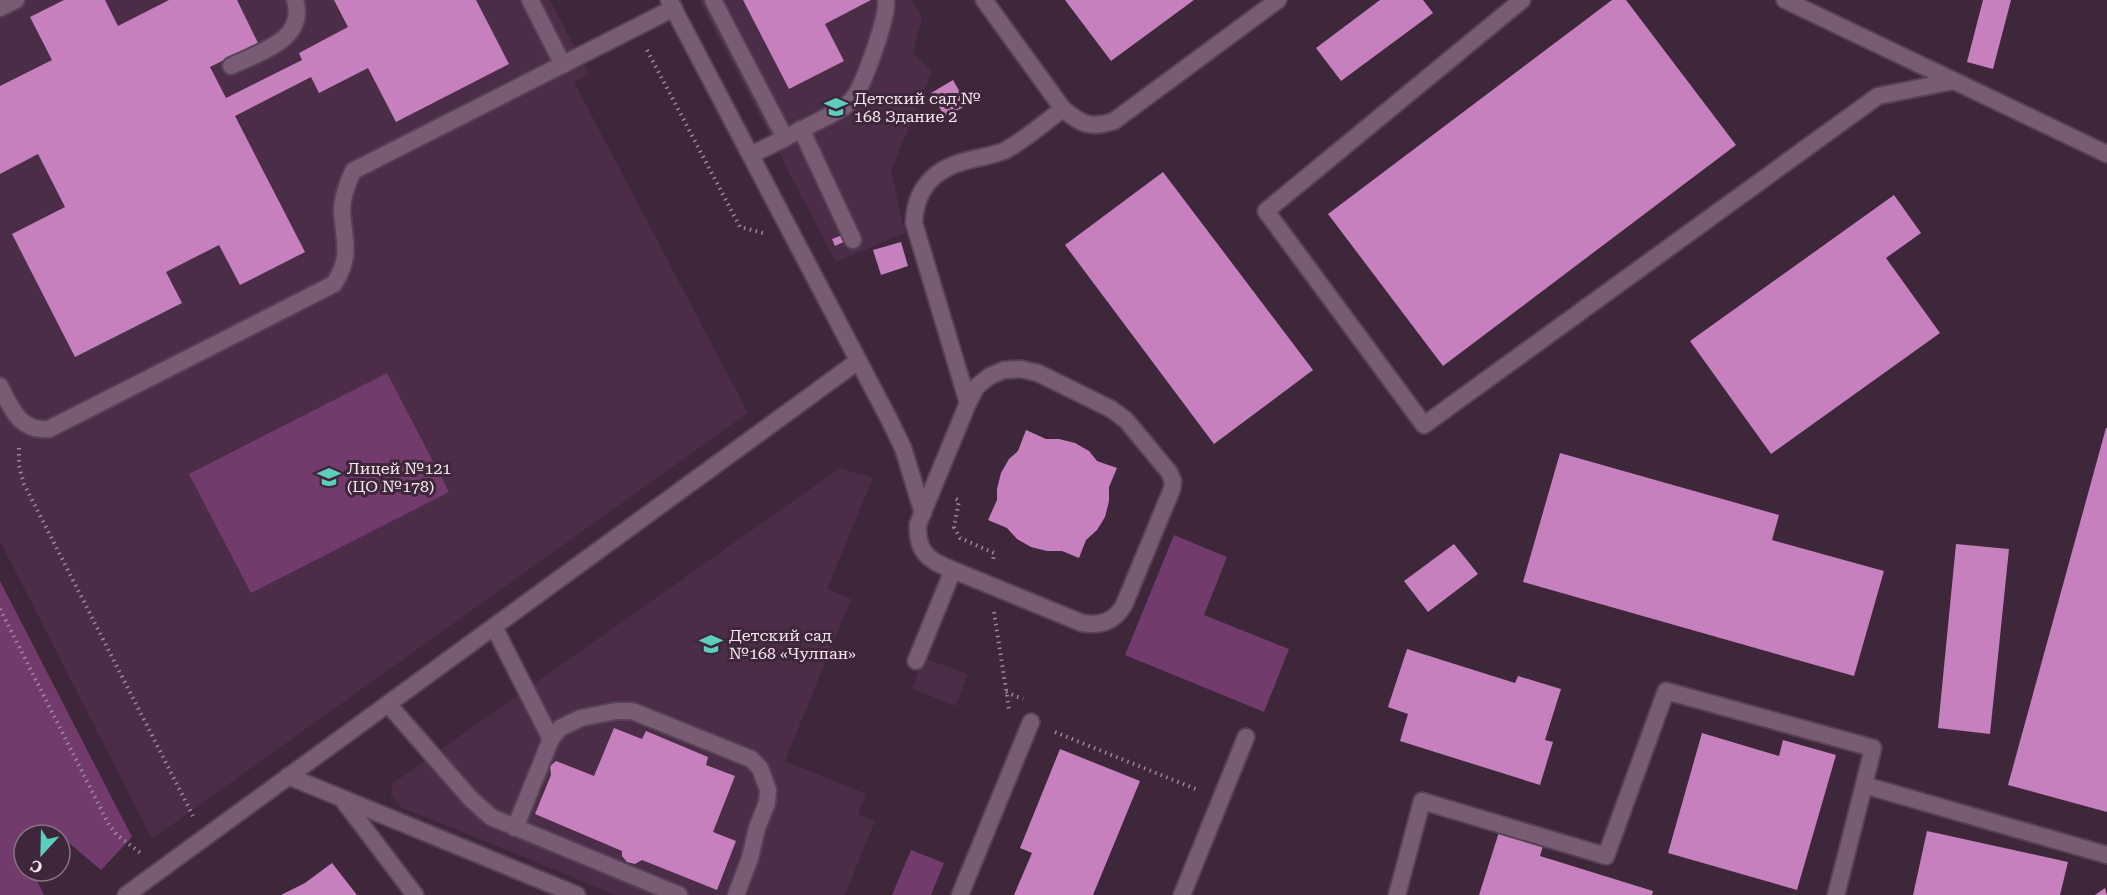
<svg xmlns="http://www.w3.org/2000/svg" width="2107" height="895" font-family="'Roboto Serif',serif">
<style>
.built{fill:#4b2d47}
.green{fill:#733a6c}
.building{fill:#c680bd}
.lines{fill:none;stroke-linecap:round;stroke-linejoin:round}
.service-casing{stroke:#564254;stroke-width:20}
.path{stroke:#9c8899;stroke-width:4;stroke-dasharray:1.5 4.5;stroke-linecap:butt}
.service{stroke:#785c73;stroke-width:16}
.labels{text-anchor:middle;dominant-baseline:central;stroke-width:6;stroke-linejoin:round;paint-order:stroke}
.poi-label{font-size:16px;fill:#f6e6f3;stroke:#3e263b;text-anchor:start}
</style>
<rect width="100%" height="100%" fill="#3e263b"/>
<g class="built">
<polygon points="0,0 550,0 589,74 574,82 748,413 152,839 0,541"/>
<polygon points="699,0 912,0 922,18 913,53 932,71 891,171 905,233 836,262"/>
<polygon points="840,468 873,478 827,589 851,599 785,761 866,794 858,814 875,821 845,895 616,895 401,807 391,796 392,784"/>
<polygon points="924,658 968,674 956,706 912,689"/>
</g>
<g class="green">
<polygon points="387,373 449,492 251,593 189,474"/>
<polygon points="1174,535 1227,557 1204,615 1289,649 1264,712 1125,655"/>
<polygon points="0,581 132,837 101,870 69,843 60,851 60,835 24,835 24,871 39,871 34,875 44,895 0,895"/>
<polygon points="911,850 944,863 931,895 892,895"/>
</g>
<g class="building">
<polygon points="64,0 105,0 118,26 169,0 237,0 258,43 210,67 226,98 302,60 299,53 348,27 334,0 476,0 509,64 396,122 368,68 319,93 311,77 235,116 305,252 240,285 219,245 166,272 182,303 75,357 12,234 65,207 38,154 0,174 0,86 52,60 30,17"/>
<polygon points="743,0 871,0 825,24 844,61 789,89"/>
<polygon points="1065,0 1194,0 1111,61"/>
<polygon points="1380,0 1423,0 1433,13 1341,81 1316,48"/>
<polygon points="1612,0 1626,0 1736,145 1443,366 1328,214"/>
<polygon points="1983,0 2011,0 1993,69 1967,62"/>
<polygon points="953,80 967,105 945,117 931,93"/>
<polygon points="1163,172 1313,370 1214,444 1065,245"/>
<polygon points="1894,195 1921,233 1886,258 1940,333 1771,454 1690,341"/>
<polygon points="845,234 848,240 835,246 832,239"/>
<polygon points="901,242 908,266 881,275 873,250"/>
<polygon points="2106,428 2107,428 2107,812 2008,785"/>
<polygon points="1026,430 1046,439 1059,439 1075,443 1089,451 1097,461 1117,468 1109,487 1109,501 1105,517 1097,530 1086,540 1079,558 1062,551 1047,551 1031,547 1017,539 1007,528 988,520 997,500 997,489 1001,473 1009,459 1018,451"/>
<polygon points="1560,453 1779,515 1772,540 1884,571 1854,676 1523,582"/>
<polygon points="1454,544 1478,574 1428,612 1404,581"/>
<polygon points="1956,544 2009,549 1990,734 1938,728"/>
<polygon points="1407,649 1515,683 1518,676 1561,689 1545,740 1553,742 1540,785 1400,741 1408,714 1388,707"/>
<polygon points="614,728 642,739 646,731 708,757 706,765 735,776 713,832 736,841 717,890 642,860 635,864 627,862 622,856 622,851 535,814 551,775 550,766 556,761 594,776"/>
<polygon points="1702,733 1779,756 1783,740 1836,755 1797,890 1668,853"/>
<polygon points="1060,749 1140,781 1093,895 1014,895 1032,853 1020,848"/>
<polygon points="1500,829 1544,843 1540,856 1653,891 1652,895 1479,895"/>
<polygon points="1927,831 2068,862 2060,895 1913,895"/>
<polygon points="332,863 357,895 281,895 305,883"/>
<polygon points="2105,888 2107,895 2095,895"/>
</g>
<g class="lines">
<g class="service-casing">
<g id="service">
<polyline points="530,0 563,65"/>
<polyline points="669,0 889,419 903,448 923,513"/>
<path d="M713,0l72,138c17,-10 53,-24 66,-37 12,-13 37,-84 35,-101"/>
<path d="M984,0l79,109c18,15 27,20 51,12l164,-121"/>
<polyline points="1522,0 1266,211 1424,425 1878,96 1954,81"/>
<polyline points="1785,0 2107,154"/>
<polyline points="0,8 16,0"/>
<path d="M231,66c28,-14 76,-26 64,-66"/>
<polyline points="801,129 853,240"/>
<polyline points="751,155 785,138"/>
<path d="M0,386c11,22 20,46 49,43l285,-145c18,-28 10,-42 8,-73 0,-14 5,-27 11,-40l321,-163"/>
<path d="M968,403l-54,-180c1,-33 19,-54 52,-62 13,-4 27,-5 40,-11 20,-11 39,-28 57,-41"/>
<polyline points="494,627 551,739"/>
<path d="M916,661l37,-91c-24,-9 -37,-18 -35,-46l50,-121 8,-16 14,-11 14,-6 16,-1 18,4 73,36 15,11 43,52 4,9 -1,8 -48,116c-10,17 -23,21 -42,18l-129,-53"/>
<polyline points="388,704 470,798 491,817 679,895"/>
<polyline points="288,776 577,895"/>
<polyline points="343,800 415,895"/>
<polyline points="515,828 551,739 560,728 581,718 616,711 632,711 751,759 760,768 768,790 767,803 757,828 750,858 736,895"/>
<polyline points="126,895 858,361"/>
<polyline points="960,895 1031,722"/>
<polyline points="1182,895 1246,737"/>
<polyline points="1397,895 1422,801 1606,856 1666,691 1873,748 1864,785"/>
<polyline points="1836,895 1864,785 2107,855"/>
</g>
</g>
<g class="path">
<polyline points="647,50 740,227 763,233"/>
<polyline points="19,448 19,466 24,484 193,816"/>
<polyline points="956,499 959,501 954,527 960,538 994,553 993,561"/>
<polyline points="0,609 109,825 117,835 142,854"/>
<polyline points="994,612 1009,709"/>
<polyline points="1006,692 1023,699"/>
<polyline points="1055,732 1198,790"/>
</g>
<use href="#service" class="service"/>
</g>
<defs>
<g id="school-bare" transform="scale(1.8)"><path d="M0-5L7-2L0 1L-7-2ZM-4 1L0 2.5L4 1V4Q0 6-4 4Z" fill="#5bcebc" stroke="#3e263b" stroke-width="2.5" paint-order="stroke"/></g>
</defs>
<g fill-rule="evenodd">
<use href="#school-bare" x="836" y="107"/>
<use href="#school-bare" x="329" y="477"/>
<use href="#school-bare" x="711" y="644"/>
</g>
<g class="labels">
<g class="poi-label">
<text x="854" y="98">Детский сад №<tspan x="854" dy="18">168 Здание 2</tspan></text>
<text x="347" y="468">Лицей №121<tspan x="347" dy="18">(ЦО №178)</tspan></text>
<text x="729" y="635">Детский сад<tspan x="729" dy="18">№168 «Чулпан»</tspan></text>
</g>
</g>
<g transform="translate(42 853) rotate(202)"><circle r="28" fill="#3e263b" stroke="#887385" stroke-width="1.5"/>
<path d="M0-4.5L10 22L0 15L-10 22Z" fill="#5bcebc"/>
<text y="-9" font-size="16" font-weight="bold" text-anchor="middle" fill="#f6e6f3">С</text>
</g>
</svg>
